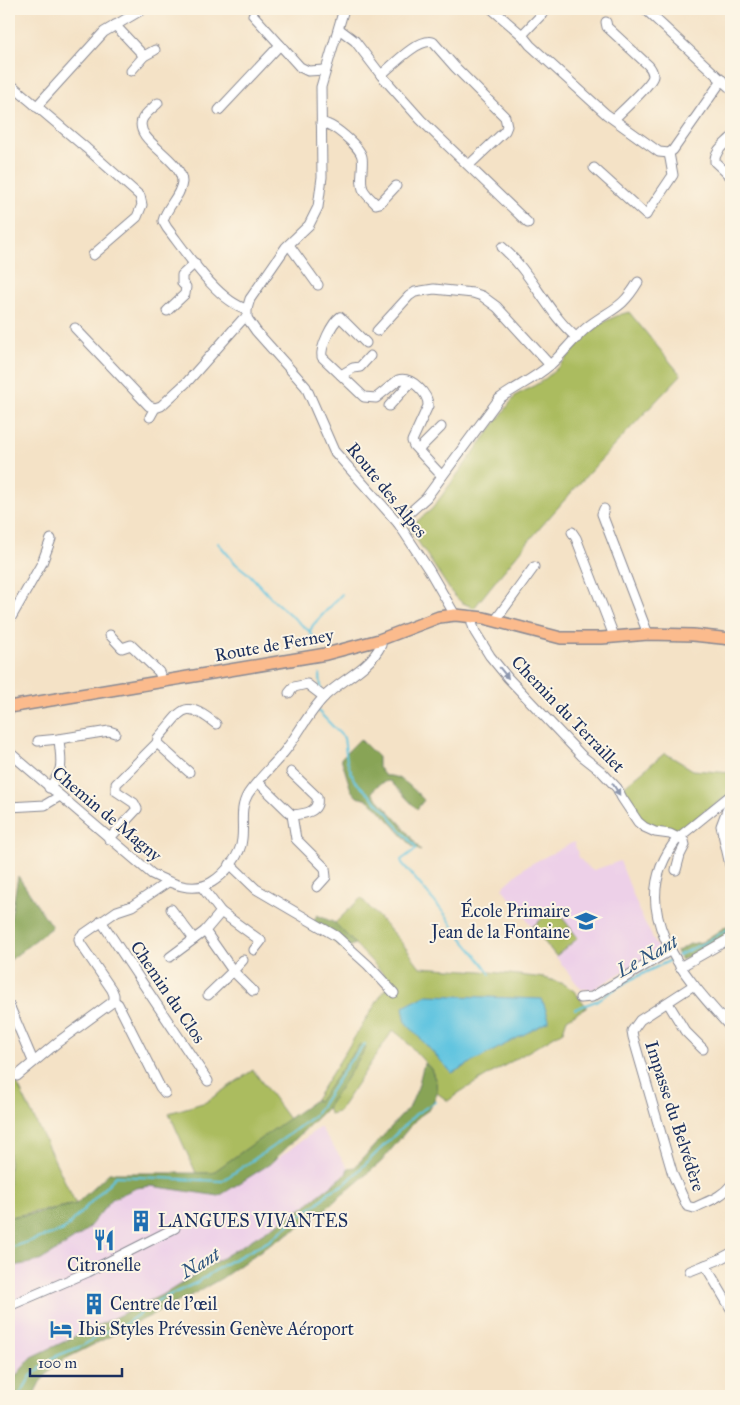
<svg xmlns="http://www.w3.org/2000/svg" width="740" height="1405" font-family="'IM FELL Great Primer',serif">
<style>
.built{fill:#edd0e8}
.green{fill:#abbc5f;stroke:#63765e}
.forest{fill:#88a456;stroke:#526a5a}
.water{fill:#62c5e0;stroke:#3e7a9f}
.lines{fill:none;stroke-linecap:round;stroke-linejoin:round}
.stream{stroke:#62c5e0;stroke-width:2}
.minor-casing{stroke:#888892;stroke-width:11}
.major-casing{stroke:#888892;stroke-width:14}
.minor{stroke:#fff;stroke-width:9}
.major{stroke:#fbbb8d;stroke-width:11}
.oneway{fill:#8d97ae}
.labels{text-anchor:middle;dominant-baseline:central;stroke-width:4;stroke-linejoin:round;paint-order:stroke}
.street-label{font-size:18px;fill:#1b2f5e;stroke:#fcf5e5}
.poi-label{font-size:18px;fill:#1b2f5e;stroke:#fcf5e5;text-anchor:start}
.water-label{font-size:19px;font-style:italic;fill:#2d547e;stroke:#fcf5e5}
</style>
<rect width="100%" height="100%" fill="#fcf5e5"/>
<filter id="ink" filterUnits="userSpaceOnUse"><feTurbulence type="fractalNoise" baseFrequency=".02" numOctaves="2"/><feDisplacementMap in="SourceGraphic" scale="10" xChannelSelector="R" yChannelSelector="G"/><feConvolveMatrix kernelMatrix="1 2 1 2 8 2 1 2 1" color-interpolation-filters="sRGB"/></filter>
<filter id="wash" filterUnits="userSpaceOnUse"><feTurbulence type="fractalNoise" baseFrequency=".0096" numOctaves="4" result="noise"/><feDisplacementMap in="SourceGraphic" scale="20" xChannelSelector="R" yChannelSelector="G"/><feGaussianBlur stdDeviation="1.12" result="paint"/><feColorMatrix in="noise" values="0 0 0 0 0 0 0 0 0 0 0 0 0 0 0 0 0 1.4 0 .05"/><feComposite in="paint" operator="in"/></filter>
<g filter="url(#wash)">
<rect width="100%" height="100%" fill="#f4e2c6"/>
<g class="built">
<polygon points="574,842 579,858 590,869 594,870 620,861 641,915 659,950 594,989 581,989 502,888 525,867"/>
<polygon points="320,1127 348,1168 347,1174 301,1209 166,1293 32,1357 9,1394 9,1267 40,1261 85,1232 112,1199 136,1188 151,1186 219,1196 270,1164"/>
</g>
<g class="green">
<path d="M629,312l52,63c-72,75 -143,151 -207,233l-13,-6 -9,-9 -43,-65 23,-19 84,-114c10,-5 21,-10 30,-17 31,-25 40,-55 83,-66z"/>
<polygon points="665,753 693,770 731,773 731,793 684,827 680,832 661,831 645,824 622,788"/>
<polygon points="361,898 402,943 420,967 481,971 545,978 564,984 574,991 587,1007 567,1019 563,1031 460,1092 448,1101 437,1093 436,1082 431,1069 403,1038 393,1030 338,1112 330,1114 327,1108 366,1048 360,1044 318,1103 315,1100 385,989 392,983 335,923"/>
<polygon points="555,908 578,938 556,956 532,927"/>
<polygon points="9,1067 76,1204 9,1217"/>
<polygon points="253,1070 289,1119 212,1173 196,1173 169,1113 206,1102"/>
</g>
<g class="forest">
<path d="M360,739l18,18v10l7,9c16,-2 29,14 39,24l-7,9 -27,-28c-8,1 -15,5 -18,12l29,31 20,27 -8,-4 -36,-40 -9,-7 -11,-3 -6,-7 -10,-32z"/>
<polygon points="18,876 52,927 9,961 9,929"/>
<polygon points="317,915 335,923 355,944 344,950 330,938 309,929"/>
<polygon points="731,924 731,934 682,960 676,952 690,944 702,942 725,927"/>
<polygon points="360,1044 366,1048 327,1108 270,1164 219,1196 151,1186 136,1188 112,1199 85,1232 40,1261 9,1267 9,1217 33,1214 76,1204 109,1173 212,1173 315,1100 318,1102"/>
<polygon points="424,1063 431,1069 436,1082 437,1093 430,1109 417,1118 381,1162 316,1217 263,1249 222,1278 190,1296 53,1365 50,1371 40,1382 33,1396 9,1396 13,1379 32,1357 166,1293 301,1209 346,1174 348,1168 355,1167 410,1106 418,1087"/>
</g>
<polygon class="water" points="427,995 542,999 549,1019 549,1021 452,1073 406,1023 403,1007"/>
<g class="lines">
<g class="stream">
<polyline points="218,543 236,564 250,575 273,600 309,631 317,642 318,648"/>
<polyline points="310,631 313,625 342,594"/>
<polyline points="318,663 318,666"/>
<polyline points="320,674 321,690"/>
<path d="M317,710l27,28 3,23 7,19 36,35 2,5 23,26 1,3 -15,11 1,3 46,55c11,21 30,36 42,56"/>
<polyline points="677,956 706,942 731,927"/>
<polyline points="575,1009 596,1001 630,980 673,959"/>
<polyline points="9,1248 64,1230 116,1176 222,1181 272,1147 315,1115 350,1061 365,1044"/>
<polyline points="19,1396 31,1376 54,1357 82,1346 103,1333 125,1324 159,1300 198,1282 223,1265 269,1241 298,1217 318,1203 329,1192 345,1184 416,1114 435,1102"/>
</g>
</g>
</g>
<g filter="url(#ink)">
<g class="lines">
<g class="minor-casing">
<g id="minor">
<polyline points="344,9 321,87 322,177 318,207 309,225 286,247 250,299 247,309 247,318 256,331 306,387 334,451 398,523 429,570 455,615"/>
<polyline points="492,9 522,35"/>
<polyline points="547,9 522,35 530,45 606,114 659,152 669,153 673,150 722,80"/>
<polyline points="645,9 731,89"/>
<polyline points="253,15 300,67 308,71 325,70"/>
<path d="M606,22l1,5 41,38c3,3 5,6 5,11 -1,8 -32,36 -39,43"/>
<polyline points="115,25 144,56"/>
<polyline points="339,29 355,41 381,75 421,120 528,223"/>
<polyline points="131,71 144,56 155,50"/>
<path d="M381,75c12,-10 37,-37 52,-33l22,25 50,50 2,9 -2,5 -36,34"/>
<polyline points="9,83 86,148 140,196 142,205 137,217 93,255"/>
<path d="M158,103c-5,5 -14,11 -16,17 -8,21 40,38 40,62 -1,14 -16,25 -19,39l4,7c18,23 51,74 80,81"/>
<polyline points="36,107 104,32 143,9"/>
<polyline points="219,110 280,45"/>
<path d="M321,123c11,-1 39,24 41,34 2,10 -3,22 1,32 2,5 9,11 13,15l4,-1 16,-17"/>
<path d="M731,138c-7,7 -17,13 -16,24l16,15"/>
<polyline points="594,168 646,215 673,175 669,153"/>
<polyline points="289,245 318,285"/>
<path d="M502,247c30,26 45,66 75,91"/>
<polyline points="167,311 185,294 186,287 182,283 182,275 195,263"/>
<polyline points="75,328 149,406 155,408"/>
<polyline points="377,331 409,296 415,292 434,289 473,293 482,296 497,307 550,365"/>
<path d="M366,343l-26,-26c-8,6 -20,30 -18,40l42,40 12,1 22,-18c13,-4 31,14 30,26l-16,35 2,5 28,30"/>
<polyline points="341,375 353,368 360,367 370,356"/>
<polyline points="389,406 411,382"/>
<polyline points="150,417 155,408 161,406 188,381 242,320 247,318"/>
<polyline points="418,450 441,427"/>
<polyline points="604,509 602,514 648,634"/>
<path d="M398,523l28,-25 73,-99c16,-12 35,-20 51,-34 14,-12 25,-29 40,-40 23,-17 32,-16 48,-43"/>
<polyline points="572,532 576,538 614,636"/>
<polyline points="472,616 472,623 475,632 490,656 508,678 582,756 601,771 617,788 622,798 638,822 644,827 655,832 670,834 684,841 685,845 680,855 676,870"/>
<polyline points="9,621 42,563 51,539"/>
<polyline points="495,621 534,567"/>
<polyline points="110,635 122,648 131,645 159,672 163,682"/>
<polyline points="289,693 294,687 307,684 324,697"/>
<polyline points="38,741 59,739"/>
<polyline points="157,743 189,772"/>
<path d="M9,752l143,122c18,9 41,20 60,8 13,-8 29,-27 30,-43 2,-16 -3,-30 6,-45 10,-15 25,-28 37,-43 14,-18 24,-39 40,-55 19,-18 44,-27 56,-51l-2,-5"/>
<path d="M291,772l26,25c3,16 -14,17 -25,18"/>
<polyline points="258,782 292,815 296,839 325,868 326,877 317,887"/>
<path d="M49,788c16,-20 12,-25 10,-49l50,-8 6,2"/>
<path d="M731,795l-53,43c-57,70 6,138 53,190"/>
<polyline points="9,807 45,805 60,796"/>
<polyline points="731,808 727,810 721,826 723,834 731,834"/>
<polyline points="723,834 730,865 731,865"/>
<path d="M109,839l28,-30 -3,-6 -18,-12v-7l41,-41 1,-5c25,-27 24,-41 58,-14"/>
<polyline points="230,864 256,889 336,936 368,965 394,993"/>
<polyline points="171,909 194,939"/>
<polyline points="221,912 261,941 254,950"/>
<polyline points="101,921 208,1081"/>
<polyline points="205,931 233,971 208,995"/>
<polyline points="170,957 205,931 221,912 202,887"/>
<polyline points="243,960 233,971 253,991"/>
<polyline points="680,967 731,938"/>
<path d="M694,985l-54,35 -8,11 1,6 40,138 14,31 7,2c14,-7 28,-11 37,-23"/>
<polyline points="580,998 592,997 671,950"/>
<polyline points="114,1001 118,1004 160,1087 165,1093"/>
<polyline points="668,1003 685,1031 703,1049"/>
<polyline points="9,1005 33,1061"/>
<polyline points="17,1076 58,1042 114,1001 114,995 112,990 80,943 79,939 81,936 117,911 132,906 168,882"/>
<polyline points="705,1265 731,1309"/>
<polyline points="690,1271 718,1260 731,1253"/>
<polyline points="9,1306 88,1272 175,1228"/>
</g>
</g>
<g class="major-casing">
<polyline id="major" points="9,707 326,654 379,640 439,617 455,615 484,618 561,638 602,638 648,634 693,635 731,639"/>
</g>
<use href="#minor" class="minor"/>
<use href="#major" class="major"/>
</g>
<defs><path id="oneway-solid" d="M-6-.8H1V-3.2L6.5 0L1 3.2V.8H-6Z" transform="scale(1.25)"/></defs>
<g class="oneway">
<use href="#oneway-solid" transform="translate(504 673) rotate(51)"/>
<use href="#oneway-solid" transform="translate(616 789) rotate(58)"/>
</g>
</g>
<defs>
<g id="school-bare" transform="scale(1.725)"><path d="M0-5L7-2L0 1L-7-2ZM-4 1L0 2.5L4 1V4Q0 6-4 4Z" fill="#1f6fb2" stroke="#fcf5e5" stroke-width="2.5" paint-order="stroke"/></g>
<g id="building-bare" transform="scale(1.725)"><path d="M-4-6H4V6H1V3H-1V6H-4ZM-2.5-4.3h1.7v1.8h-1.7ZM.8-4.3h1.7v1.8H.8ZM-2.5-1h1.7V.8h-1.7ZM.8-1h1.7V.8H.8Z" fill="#1f6fb2" stroke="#fcf5e5" stroke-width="2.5" paint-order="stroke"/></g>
<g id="restaurant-bare" transform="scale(1.725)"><path d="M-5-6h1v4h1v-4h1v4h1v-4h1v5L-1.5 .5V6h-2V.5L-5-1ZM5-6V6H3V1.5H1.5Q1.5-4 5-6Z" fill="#1f6fb2" stroke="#fcf5e5" stroke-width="2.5" paint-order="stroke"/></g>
<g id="hotel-bare" transform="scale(1.725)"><path d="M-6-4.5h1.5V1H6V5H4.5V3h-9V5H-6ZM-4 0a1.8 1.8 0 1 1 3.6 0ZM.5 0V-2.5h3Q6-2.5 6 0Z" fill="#1f6fb2" stroke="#fcf5e5" stroke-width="2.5" paint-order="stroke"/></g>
</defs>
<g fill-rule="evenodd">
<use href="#school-bare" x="586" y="921"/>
<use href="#building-bare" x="141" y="1221"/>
<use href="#restaurant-bare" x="104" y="1240"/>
<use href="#building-bare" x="94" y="1304"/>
<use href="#hotel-bare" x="61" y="1329"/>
</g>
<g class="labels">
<g class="street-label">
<text transform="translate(387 490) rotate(51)">Route des Alpes</text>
<text transform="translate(274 645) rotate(-10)">Route de Ferney</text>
<text transform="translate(568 714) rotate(46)">Chemin du Terraillet</text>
<text transform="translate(107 814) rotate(40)">Chemin de Magny</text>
<text transform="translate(168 992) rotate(56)">Chemin du Clos</text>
<text transform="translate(675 1116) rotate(72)">Impasse du Belvédère</text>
</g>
<g class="poi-label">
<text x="570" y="911" text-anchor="end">École Primaire<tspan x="570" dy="21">Jean de la Fontaine</tspan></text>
<text x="158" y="1221">LANGUES VIVANTES</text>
<text x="104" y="1265" text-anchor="middle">Citronelle</text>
<text x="110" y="1304">Centre de l'œil</text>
<text x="78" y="1329">Ibis Styles Prévessin Genève Aéroport</text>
</g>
<g class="water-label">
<text transform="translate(647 956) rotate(-29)">Le Nant</text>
<text transform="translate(200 1263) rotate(-30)">Nant</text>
</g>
</g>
<rect width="740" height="1405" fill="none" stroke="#fcf5e5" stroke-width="30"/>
<path d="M30 1368v8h92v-8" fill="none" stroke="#1b2f5e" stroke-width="2.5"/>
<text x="38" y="1368" font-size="15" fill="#1b2f5e" stroke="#fcf5e5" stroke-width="4" paint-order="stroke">100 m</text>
</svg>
